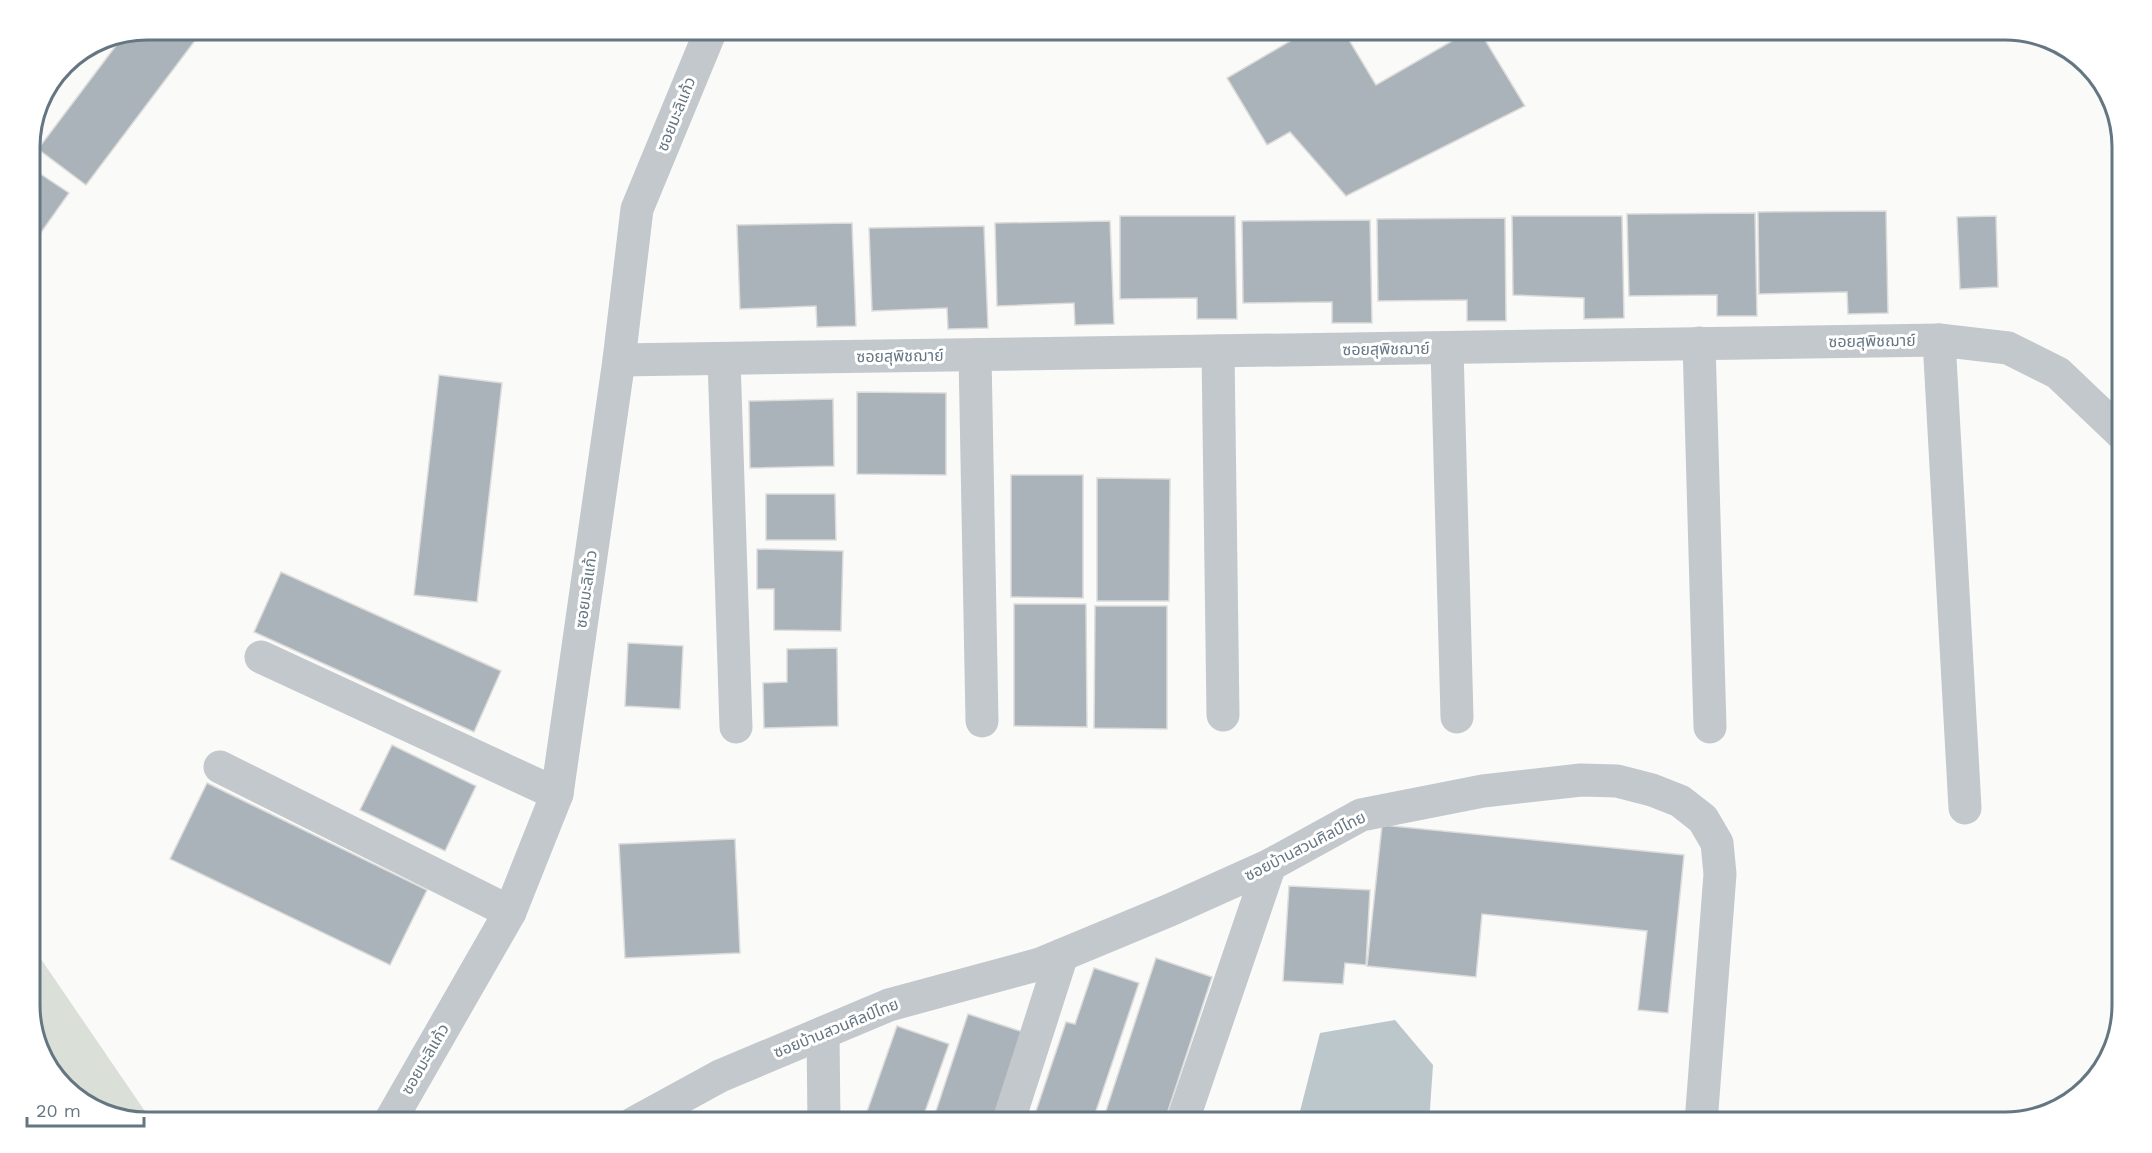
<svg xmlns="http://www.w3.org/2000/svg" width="2152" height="1153" font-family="'Work Sans','Noto Sans Thai',sans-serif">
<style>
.green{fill:#dadfd7}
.water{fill:#bbc7cb}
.building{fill:#aab3b9;stroke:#dcdcda;stroke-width:1.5}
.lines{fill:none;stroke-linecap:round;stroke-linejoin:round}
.minor{stroke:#c3c8cc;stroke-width:33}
.tertiary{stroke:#c3c8cc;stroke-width:33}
.labels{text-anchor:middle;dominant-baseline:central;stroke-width:6;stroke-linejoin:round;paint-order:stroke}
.street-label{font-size:16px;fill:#657683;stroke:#fff}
.rim{fill:none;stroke:#657683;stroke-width:3}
</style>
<rect width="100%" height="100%" fill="#fafaf8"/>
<polygon class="green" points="30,943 153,1123 95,1111 50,1071 30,1013"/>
<polygon class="water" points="1395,1020 1433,1065 1429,1123 1297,1123 1320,1033"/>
<g class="building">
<polygon points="148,30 203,30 86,185 38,149 124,35"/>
<polygon points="1309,30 1343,30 1376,85 1471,30 1479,30 1525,106 1346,196 1290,132 1267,145 1227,78"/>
<polygon points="30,167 69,193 30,248"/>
<polygon points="1886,211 1888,313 1848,314 1847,292 1759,294 1758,212"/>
<polygon points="1755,213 1757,316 1717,316 1717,295 1629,296 1627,214"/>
<polygon points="1120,216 1235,216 1237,319 1197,319 1197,298 1120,299"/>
<polygon points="1512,216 1622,216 1624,318 1584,319 1584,298 1513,295"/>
<polygon points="1996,216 1998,287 1960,289 1957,217"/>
<polygon points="1505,218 1506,321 1467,321 1467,300 1378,301 1377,219"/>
<polygon points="1370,220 1372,323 1332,323 1332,302 1243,303 1242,221"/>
<polygon points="1110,221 1114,324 1075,325 1074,303 997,306 995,223"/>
<polygon points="852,223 856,326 817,327 816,306 740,309 737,225"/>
<polygon points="984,226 988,328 948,329 947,308 872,311 869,228"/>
<polygon points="439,375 502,383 477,602 414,595"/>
<polygon points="857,392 946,393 946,475 857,474"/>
<polygon points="833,399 834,466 750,468 749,401"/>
<polygon points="1011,475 1083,475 1083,598 1011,597"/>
<polygon points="1097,478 1170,479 1169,601 1097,601"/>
<polygon points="766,494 835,494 836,540 766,540"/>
<polygon points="757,549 843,551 841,631 774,630 774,589 757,589"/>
<polygon points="281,572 501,671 474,732 254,632"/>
<polygon points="1014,604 1086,604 1087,727 1014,726"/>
<polygon points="1095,606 1167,606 1167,729 1094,728"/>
<polygon points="628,643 683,646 680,709 625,706"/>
<polygon points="837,648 838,726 764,728 763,683 787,682 787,649"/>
<polygon points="392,745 476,786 445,851 360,810"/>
<polygon points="207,783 427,890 390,965 170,859"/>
<polygon points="1382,825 1684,855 1668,1013 1638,1010 1647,931 1482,914 1476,977 1367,966"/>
<polygon points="735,839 740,953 625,958 619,844"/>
<polygon points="1289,886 1370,890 1366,965 1345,963 1343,984 1283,981"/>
<polygon points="1156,958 1212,977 1164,1123 1102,1123"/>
<polygon points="1094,968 1139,983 1092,1123 1032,1123 1066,1022 1075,1024"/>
<polygon points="968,1014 1023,1032 993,1123 932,1123"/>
<polygon points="897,1026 949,1044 921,1123 863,1123"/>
</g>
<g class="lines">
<g class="minor">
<polyline points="1939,340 1965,808"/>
<polyline points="1699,343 1710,727"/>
<polyline points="1447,348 1457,717"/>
<polyline points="1218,351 1223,715"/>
<polyline points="975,355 982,721"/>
<polyline points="724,359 736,727"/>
<polyline points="619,360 1939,340 2008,348 2058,373 2122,434"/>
<polyline points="261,657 557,794"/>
<polyline points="220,767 510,912"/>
<polyline points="823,1033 824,1123"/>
<polyline points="634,1123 720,1076 889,1005 1040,964 1170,910 1270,865 1361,815 1483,791 1581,780 1617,781 1652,790 1680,801 1703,819 1717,843 1720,874 1701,1123"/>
<polyline points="1008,1123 1062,955"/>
<polyline points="1182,1123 1270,865"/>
</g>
<polyline class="tertiary" points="389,1123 510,912 557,794 619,360 637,209 711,30"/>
</g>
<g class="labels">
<g class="street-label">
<text transform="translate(676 114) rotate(-68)">ซอยมะลิแก้ว</text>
<text transform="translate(1872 341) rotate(-1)">ซอยสุพิชฌาย์</text>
<text transform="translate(1386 349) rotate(-1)">ซอยสุพิชฌาย์</text>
<text transform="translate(900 356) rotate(-1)">ซอยสุพิชฌาย์</text>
<text transform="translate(586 589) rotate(-82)">ซอยมะลิแก้ว</text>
<text transform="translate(1305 846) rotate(-27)">ซอยบ้านสวนศิลป์ไทย</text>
<text transform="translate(836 1028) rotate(-22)">ซอยบ้านสวนศิลป์ไทย</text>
<text transform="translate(425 1059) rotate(-60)">ซอยมะลิแก้ว</text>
</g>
</g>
<path d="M0 0H2152V1153H0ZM147 40H2005A107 107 0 0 1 2112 147V1005A107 107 0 0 1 2005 1112H147A107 107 0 0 1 40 1005V147A107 107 0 0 1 147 40Z" fill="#fff" fill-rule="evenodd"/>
<path class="rim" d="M147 40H2005A107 107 0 0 1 2112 147V1005A107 107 0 0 1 2005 1112H147A107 107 0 0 1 40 1005V147A107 107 0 0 1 147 40Z"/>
<path d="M27 1117v9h117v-9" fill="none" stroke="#657683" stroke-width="3"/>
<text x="36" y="1117" font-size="18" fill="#657683" stroke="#ffffff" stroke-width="4.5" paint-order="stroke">20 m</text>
</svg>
